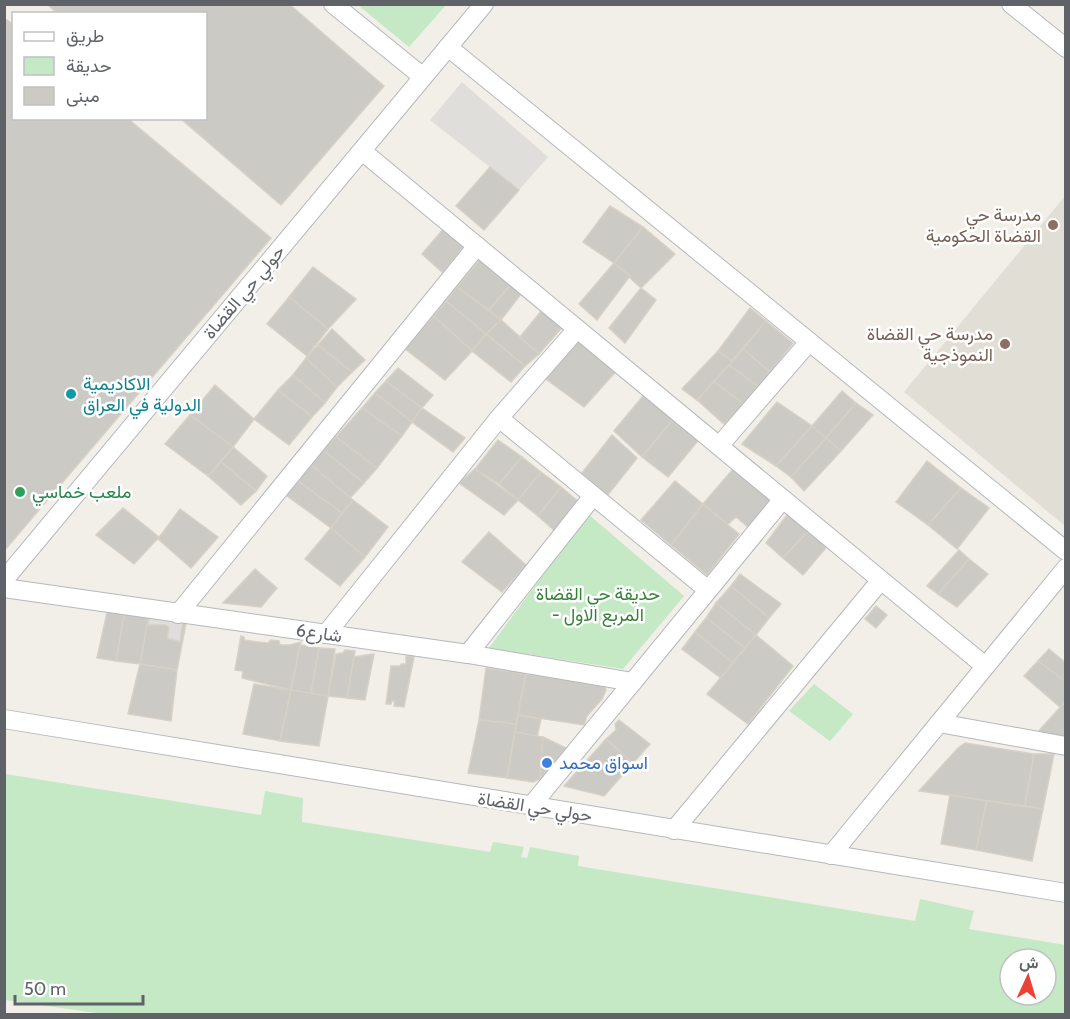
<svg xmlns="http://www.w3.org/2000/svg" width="1070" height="1019" font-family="Cabin,Vazirmatn,sans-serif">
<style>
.industrial{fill:#e0deda}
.education{fill:#e1ded6}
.green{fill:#c5e8c5;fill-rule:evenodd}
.building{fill:#cccac5;stroke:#d6d1c6;stroke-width:1.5}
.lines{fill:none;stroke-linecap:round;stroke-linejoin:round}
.minor-casing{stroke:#b5b8bc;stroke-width:20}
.minor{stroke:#fff;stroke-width:18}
.education-dot{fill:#8d6e63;stroke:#fff;stroke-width:2}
.culture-dot{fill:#0f9aa8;stroke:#fff;stroke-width:2}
.leisure-dot{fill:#2e9e5b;stroke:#fff;stroke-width:2}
.shop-dot{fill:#3f7fe0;stroke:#fff;stroke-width:2}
.labels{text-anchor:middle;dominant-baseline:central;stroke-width:5;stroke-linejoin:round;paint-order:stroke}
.education-label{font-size:18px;fill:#785e54;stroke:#fff;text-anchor:end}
.street-label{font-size:18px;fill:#5f6368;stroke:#fff}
.culture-label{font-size:18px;fill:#0d838f;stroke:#fff;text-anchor:start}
.leisure-label{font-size:18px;fill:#27864d;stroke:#fff;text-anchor:start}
.park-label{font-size:18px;fill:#348238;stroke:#fff}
.shop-label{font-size:18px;fill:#366cbe;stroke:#fff;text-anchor:start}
</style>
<rect width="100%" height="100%" fill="#f1efe8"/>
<g class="industrial">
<polygon points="462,82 548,157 519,190 430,120"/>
<polygon points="150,614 184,618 180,642 167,638 169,628 166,626 148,625"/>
</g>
<polygon class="education" points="1065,196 1065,526 904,392"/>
<g class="green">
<polygon points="358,5 446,5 409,47"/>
<polygon points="588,514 684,596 623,669 489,648"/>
<polygon points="814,684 853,714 830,741 789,711"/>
<path d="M5,774l256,41 4,-24 38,7 -1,24 188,30 3,-10 31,5 -3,10 6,1 3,-11 49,9 -1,10 337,55 5,-22 54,12 -5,18 96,16v69h-961l-99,-14zM1010,959h36v36h-36z"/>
</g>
<g class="building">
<polygon points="47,4 289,4 384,86 281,205 180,118 206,118 206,14 58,14"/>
<polygon points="4,18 14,25 14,118 127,118 271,238 4,551"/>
<polygon points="490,167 519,190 484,230 456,206"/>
<polygon points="610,206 643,227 614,263 583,242"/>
<polygon points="445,227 465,244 443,273 422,254"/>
<polygon points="643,227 675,254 641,288 614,263"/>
<polygon points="482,257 514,281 489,310 457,287"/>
<polygon points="614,263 630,276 597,320 579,304"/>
<polygon points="313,267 356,299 328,329 289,297"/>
<polygon points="514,281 525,289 501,320 489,310"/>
<polygon points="457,287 501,320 486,334 446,301"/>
<polygon points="641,288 656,300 625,343 609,328"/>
<polygon points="289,297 328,329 307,356 267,324"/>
<polygon points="446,301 486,334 472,351 434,316"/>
<polygon points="750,308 766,321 732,361 718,351"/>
<polygon points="543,309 564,325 539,354 520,337"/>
<polygon points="434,316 472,351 445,380 404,348"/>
<polygon points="501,320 539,354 525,366 486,334"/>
<polygon points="766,321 793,343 770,372 743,349"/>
<polygon points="332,329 365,360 352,372 318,345"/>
<polygon points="486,334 525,366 511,382 472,351"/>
<polygon points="580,338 619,368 584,407 546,379"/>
<polygon points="318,345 352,372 337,387 306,358"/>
<polygon points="743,349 770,372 759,387 729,365"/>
<polygon points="718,351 732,361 697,400 682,389"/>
<polygon points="306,358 337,387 325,403 293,375"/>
<polygon points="729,365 759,387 744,404 714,382"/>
<polygon points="398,368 433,395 422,408 386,381"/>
<polygon points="293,375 325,403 312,417 278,390"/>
<polygon points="386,381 422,408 412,422 375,393"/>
<polygon points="714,382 744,404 724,424 697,400"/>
<polygon points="215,385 254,419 233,447 190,415"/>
<polygon points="278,390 312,417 289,445 254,419"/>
<polygon points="842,391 856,403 826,438 812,426"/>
<polygon points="375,393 412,422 402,436 362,408"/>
<polygon points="643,396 675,417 642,457 614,431"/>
<polygon points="777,402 812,426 776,466 742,444"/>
<polygon points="856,403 873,415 841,451 826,438"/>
<polygon points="362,408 402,436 377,468 336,437"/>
<polygon points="422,408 465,438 453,452 412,422"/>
<polygon points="190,415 233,447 208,476 165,444"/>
<polygon points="675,417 701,437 668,477 642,457"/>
<polygon points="812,426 826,438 791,477 776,466"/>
<polygon points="612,435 637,458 607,496 582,473"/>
<polygon points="336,437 377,468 364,483 323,450"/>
<polygon points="826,438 841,451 804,491 791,477"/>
<polygon points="498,440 522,457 499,484 475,469"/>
<polygon points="233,447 267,476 256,491 221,462"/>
<polygon points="323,450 364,483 350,498 311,465"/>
<polygon points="522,457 541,472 518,500 499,484"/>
<polygon points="927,461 961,488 928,525 896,502"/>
<polygon points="221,462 256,491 241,505 208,476"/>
<polygon points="739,462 775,496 748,527 736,517 727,525 703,504"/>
<polygon points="311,465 353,500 342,513 298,481"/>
<polygon points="475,469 518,500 504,515 459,483"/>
<polygon points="541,472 561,487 538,516 518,500"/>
<polygon points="298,481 342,513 331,528 286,495"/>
<polygon points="675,481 703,504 671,545 641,520"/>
<polygon points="561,487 580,503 556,532 538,516"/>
<polygon points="961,488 989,508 957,549 928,525"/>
<polygon points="353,500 388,527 365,557 331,528"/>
<polygon points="703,504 739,534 707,575 671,545"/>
<polygon points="123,508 159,537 134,564 96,535"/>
<polygon points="180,509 218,537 191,568 158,539"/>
<polygon points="790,511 810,529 783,558 766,543"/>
<polygon points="331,528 365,557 340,586 305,559"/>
<polygon points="810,529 830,543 803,575 783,558"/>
<polygon points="489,532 526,565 502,592 462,562"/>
<polygon points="959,550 969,559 938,594 927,586"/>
<polygon points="969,559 988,574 957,607 938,594"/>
<polygon points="255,569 277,588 261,607 223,603"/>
<polygon points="740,574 781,604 769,618 731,586"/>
<polygon points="731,586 769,618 756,635 716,603"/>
<polygon points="716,603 756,635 745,648 706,618"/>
<polygon points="876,606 887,615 876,628 865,619"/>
<polygon points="108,608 125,610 116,661 97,658"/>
<polygon points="125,610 150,614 140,664 116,661"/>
<polygon points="149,614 148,625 166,625 169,628 167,638 180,642 183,620 187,618 177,670 140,664"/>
<polygon points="706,618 745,648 733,663 695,632"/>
<polygon points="695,632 733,663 721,678 682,649"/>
<polygon points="756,635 793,666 748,724 707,694"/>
<polygon points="241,636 244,637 244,640 258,642 268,643 271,640 279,641 280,645 290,645 301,642 291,690 242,678 243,671 235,670"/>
<polygon points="300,645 319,648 311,694 291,690"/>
<polygon points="319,648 335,649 328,696 311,694"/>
<polygon points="1049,649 1066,663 1066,682 1038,661"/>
<polygon points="345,650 355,651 347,698 328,696 336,654 343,653"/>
<polygon points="374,654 365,700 347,698 354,657"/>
<polygon points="406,656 414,657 404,707 394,706 395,701 392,701 391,704 386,704 391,666 400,666 401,664 406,664"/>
<polygon points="1038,661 1066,682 1066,701 1060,707 1024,676"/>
<polygon points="140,664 177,670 171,721 128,714"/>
<polygon points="486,668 526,674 516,724 479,720"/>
<polygon points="526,674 604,685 606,690 602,699 587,716 584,725 518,715"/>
<polygon points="254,684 291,690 280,741 243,734"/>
<polygon points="291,690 328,696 319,746 280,741"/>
<polygon points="1066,701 1066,734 1062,738 1036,734"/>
<polygon points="518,715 541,719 537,737 515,732"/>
<polygon points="479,720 516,724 507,778 468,773"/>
<polygon points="619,720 650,744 633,763 606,739 616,730 615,724"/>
<polygon points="515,732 543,737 540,779 533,782 507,778"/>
<polygon points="543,737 566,748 540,779"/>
<polygon points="606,739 633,763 604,796 564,786"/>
<polygon points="965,743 1034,754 1025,806 919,791 958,748"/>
<polygon points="1034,754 1054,754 1043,809 1025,806"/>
<polygon points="950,795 987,801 976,850 941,844"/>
<polygon points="987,801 1043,809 1032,861 976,850"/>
</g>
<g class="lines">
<g class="minor-casing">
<g id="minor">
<polyline points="333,4 423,77"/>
<polyline points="1011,4 1066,48"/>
<polyline points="448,47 1066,551"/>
<polyline points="362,151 985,666"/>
<polyline points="499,418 708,590"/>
<polyline points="719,446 809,342"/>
<polyline points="4,580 484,4"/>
<polyline points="4,588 468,654 633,682"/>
<polyline points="178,614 477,246"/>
<polyline points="326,634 499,418 577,329"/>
<polyline points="468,654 593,496"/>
<polyline points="4,719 1066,893"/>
<polyline points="939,723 1066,746"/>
<polyline points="531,806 783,499"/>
<polyline points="674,830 881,580"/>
<polyline points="831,855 1066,568"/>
</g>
</g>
<use href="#minor" class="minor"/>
</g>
<g class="education-dot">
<circle cx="1053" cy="225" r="6"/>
<circle cx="1005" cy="344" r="6"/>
</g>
<circle class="culture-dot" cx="71" cy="394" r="6"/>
<circle class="leisure-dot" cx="20" cy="492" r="6"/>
<circle class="shop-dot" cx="547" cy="763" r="6"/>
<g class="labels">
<g class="education-label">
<text x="1041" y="215">مدرسة حي<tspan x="1041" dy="21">القضاة الحكومية</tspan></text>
<text x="993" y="334">مدرسة حي القضاة<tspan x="993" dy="21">النموذجية</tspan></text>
</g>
<g class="street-label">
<text transform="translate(244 292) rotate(-50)">حولي حي القضاة</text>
<text transform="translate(319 633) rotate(8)">شارع6</text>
<text transform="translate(535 807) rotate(9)">حولي حي القضاة</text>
</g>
<g class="culture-label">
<text x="83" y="384">الاكاديمية<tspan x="83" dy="21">الدولية في العراق</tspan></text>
</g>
<g class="leisure-label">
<text x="32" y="492">ملعب خماسي</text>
</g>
<g class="park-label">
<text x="598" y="594">حديقة حي القضاة<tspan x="598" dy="21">- المربع الاول</tspan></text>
</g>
<g class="shop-label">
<text x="559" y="763">اسواق محمد</text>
</g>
</g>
<rect width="1070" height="1019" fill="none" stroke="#5f6368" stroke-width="12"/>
<rect x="12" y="12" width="195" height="108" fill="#ffffff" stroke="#bfc1c3" stroke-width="1.5"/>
<rect x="24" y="32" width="30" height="9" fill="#ffffff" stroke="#bfc1c3" stroke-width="1.5"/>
<text x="66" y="42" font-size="18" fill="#5f6368">طريق</text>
<rect x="24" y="57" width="30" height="18" fill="#c5e8c5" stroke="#bfc1c3" stroke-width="1.5"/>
<text x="66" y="72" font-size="18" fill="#5f6368">حديقة</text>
<rect x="24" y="87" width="30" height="18" fill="#cccac5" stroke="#bfc1c3" stroke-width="1.5"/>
<text x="66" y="102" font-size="18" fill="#5f6368">مبنى</text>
<g transform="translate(1028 977) rotate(4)"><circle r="28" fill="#ffffff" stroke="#bfc1c3" stroke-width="1.5"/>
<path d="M0-4.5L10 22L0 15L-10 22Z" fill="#ea4335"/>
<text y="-9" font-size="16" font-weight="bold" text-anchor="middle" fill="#5f6368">ش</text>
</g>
<path d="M15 995v9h128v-9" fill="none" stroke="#5f6368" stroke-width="3"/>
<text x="24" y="995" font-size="18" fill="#5f6368" stroke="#ffffff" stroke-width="4.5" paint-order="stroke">50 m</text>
</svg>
